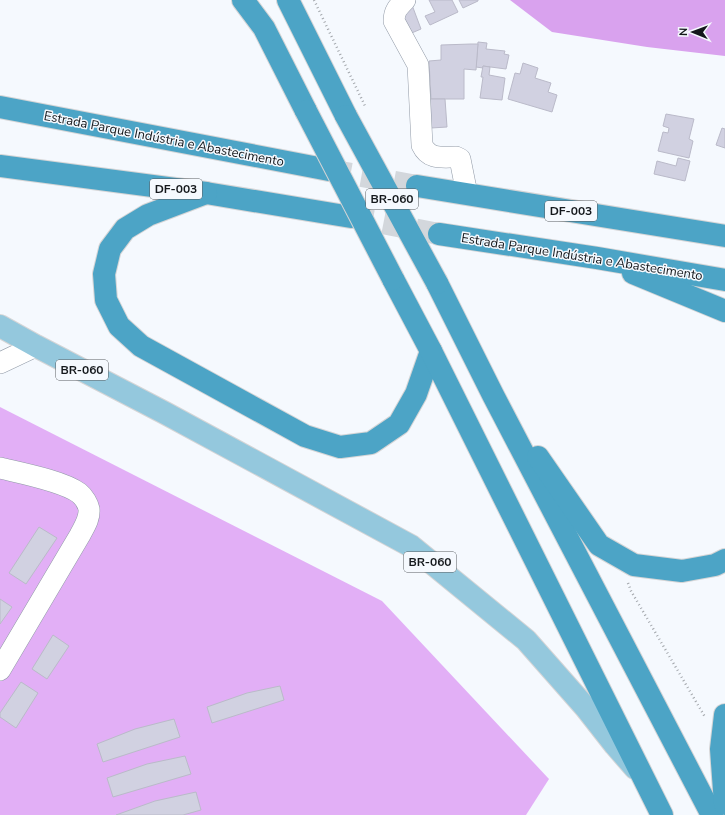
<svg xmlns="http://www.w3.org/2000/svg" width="725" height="815" font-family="'Nunito Sans',sans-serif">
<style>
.green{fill:#e2aff6}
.forest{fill:#d9a2ee}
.building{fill:#d1d1e1;stroke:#babac9}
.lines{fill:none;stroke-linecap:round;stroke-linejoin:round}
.highway-tunnel{stroke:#d3d7dc;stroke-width:22;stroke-dasharray:22 11;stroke-linecap:butt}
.minor-casing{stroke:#919aa7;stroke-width:22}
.major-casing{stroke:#d5d5d6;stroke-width:24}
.highway-casing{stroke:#d5d5d6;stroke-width:24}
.path{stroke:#a4a8ad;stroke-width:2.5;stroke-dasharray:1 3;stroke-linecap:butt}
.minor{stroke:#fff;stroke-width:21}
.major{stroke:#94c8dd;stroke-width:22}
.highway{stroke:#4ca4c6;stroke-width:22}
.highway-bridge-casing{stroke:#d5d5d6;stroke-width:24;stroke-linecap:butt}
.highway-bridge{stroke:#4ca4c6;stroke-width:22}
.labels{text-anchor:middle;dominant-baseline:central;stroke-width:3;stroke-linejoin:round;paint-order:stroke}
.shield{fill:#f5f9fe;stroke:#585c60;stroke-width:1}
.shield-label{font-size:12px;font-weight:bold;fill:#14181c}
.street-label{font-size:13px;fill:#14181c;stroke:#f5f9fe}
</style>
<rect width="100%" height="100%" fill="#f5f9fe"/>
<polygon class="green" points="0,407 382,601 549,779 526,815 0,815"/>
<polygon class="forest" points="510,0 725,0 725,56 647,47 552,32"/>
<g class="building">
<polygon points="429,0 452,0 458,12 430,25 425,16 435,12"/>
<polygon points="459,0 478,0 478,1 463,8"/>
<polygon points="412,5 421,29 407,35 401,9"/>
<polygon points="478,42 487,43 486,49 505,51 504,54 509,55 506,69 483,66 483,68 476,67"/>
<polygon points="471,44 478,44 476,70 464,69 464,99 431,99 429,61 441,60 441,45"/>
<polygon points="523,63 538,68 535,78 551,83 548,92 557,95 552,112 508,99 515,73 520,74"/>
<polygon points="483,66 490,67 489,75 505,78 502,100 480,98 483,77 481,77"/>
<polygon points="430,99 445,99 447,127 431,128"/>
<polygon points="666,114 694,119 689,139 693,141 689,158 658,151 663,132 668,133 669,128 663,126"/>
<polygon points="722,128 725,129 725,148 716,145"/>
<polygon points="678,158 690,161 685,181 654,174 657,161 676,166"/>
<polygon points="39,527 57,538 26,584 9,573"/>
<polygon points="0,599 12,607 0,624"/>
<polygon points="53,635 69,646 47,679 32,669"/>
<polygon points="21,682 38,693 16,728 0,717 0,713"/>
<polygon points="280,686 284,700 212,723 207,707 247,693"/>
<polygon points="174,719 180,737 103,762 97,744 135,729"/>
<polygon points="185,756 191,774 113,797 107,778 147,764"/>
<polygon points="196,792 201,810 183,815 116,815 155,801"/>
</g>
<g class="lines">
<g class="highway-tunnel">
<polyline points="329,170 417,186"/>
<polyline points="351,217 439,234"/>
</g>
<g class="minor-casing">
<g id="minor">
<path d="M405,0c-7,7 -11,11 -11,21l24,44 4,80c7,15 20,12 34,12l4,2 7,35"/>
<polyline points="0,363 36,346"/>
<path d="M0,468c21,5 63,13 79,25 5,4 9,11 10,16 1,10 -5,18 -9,26l-80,135"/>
</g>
</g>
<g class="major-casing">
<polyline id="major" points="0,326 36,346 165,413 411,546 526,640 586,708 615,745 635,768"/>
</g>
<g class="highway-casing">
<g id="highway">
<polyline points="243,0 264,28 306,111"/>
<polyline points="288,0 346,116"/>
<polyline points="0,107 329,170"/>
<polyline points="0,166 206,193 351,217"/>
<polyline points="417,186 725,236"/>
<polyline points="206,193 148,215 125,229 110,249 104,274 106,300 119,326 141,346 305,436 340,447 371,443 399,424 416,394 431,351"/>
<polyline points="439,234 597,258 725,280"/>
<polyline points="633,273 725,311"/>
<polyline points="393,279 431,351 662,815"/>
<polyline points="437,283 493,395 712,815"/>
<polyline points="538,457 599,545 634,565 682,571 715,565 725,560"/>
<polyline points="725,715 721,749 725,804"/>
</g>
</g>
<g class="path">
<polyline points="314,0 366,108"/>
<polyline points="628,583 631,591 705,717"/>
</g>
<use href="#minor" class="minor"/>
<use href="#major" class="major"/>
<use href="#highway" class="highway"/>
<g class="highway-bridge-casing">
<g id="highway-bridge">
<polyline points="306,111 393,279"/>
<polyline points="346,116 437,283"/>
</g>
</g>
<use href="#highway-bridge" class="highway-bridge"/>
</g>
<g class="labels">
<g class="shield">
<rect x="150" y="179" width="52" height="20" rx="3"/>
<rect x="366" y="189" width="52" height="20" rx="3"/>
<rect x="545" y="201" width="52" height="20" rx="3"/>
<rect x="56" y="360" width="52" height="20" rx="3"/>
<rect x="404" y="552" width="52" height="20" rx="3"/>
</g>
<g class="shield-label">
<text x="176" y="189">DF-003</text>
<text x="392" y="199">BR-060</text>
<text x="571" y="211">DF-003</text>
<text x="82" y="370">BR-060</text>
<text x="430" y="562">BR-060</text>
</g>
<g class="street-label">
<text transform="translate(164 139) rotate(11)">Estrada Parque Indústria e Abastecimento</text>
<text transform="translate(582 257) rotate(9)">Estrada Parque Indústria e Abastecimento</text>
</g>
</g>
<g transform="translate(693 32) rotate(271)" stroke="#f5f9fe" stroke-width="3" paint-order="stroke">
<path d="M0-3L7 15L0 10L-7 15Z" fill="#14181c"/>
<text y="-6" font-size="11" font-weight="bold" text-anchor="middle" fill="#14181c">N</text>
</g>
</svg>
